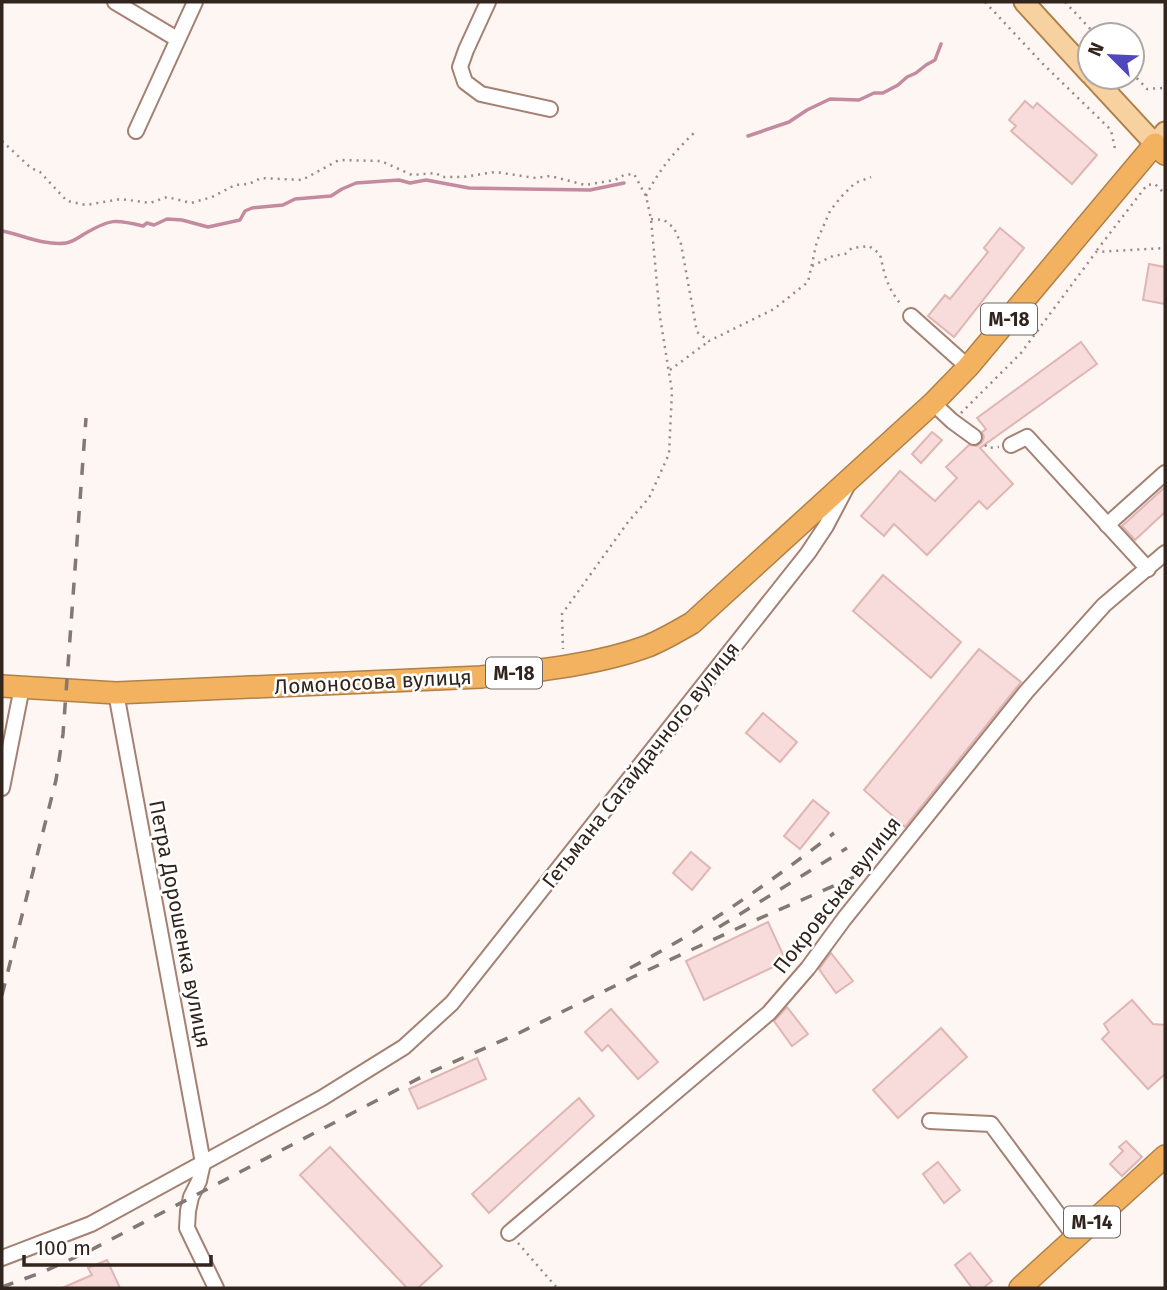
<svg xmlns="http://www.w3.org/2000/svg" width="1167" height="1290" font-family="'Fira Sans',sans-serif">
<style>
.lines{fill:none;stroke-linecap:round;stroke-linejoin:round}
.stream{stroke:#c48a9f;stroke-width:3.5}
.building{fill:#f7dcdb;stroke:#dfb6b4;stroke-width:2}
.minor-casing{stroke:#a48172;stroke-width:18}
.major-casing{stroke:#af8149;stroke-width:23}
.highway-casing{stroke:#af8149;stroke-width:24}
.path{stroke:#958a85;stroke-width:2.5;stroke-dasharray:2 5;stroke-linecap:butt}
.minor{stroke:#fff;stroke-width:14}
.major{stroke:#f8d1a0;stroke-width:19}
.highway{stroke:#f3b260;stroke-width:21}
.rail{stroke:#837873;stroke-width:3.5;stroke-dasharray:12 12;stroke-linecap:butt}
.labels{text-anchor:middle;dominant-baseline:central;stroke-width:5;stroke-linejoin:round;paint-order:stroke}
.shield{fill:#fff;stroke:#706662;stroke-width:2}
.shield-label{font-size:19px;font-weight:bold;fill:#32251e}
.street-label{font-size:21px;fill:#32251e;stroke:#fff}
</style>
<rect width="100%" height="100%" fill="#fef6f2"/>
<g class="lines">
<g class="stream">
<polyline points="748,136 789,122 807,110 830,99 859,100 874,93 883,93 898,85 907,77 916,73 926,65 935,60 941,44"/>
<path d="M2,231c21,4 42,15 64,12 7,-1 13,-6 20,-10 24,-14 29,-14 57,-7l4,-3 7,2 13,-6 15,1 26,7 32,-7 5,-9 7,-3 31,-3 12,-6 36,-3 11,-7 14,-6 43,-3 11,3 16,-3 43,8 121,2 34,-7"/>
</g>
</g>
<g class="building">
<polygon points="1025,101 1033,108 1037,103 1097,155 1072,184 1011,131 1016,126 1009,120"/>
<polygon points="1000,228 1024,248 954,337 928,316 945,295 950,299 988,252 984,248"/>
<polygon points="1149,264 1165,267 1165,304 1143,300"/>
<polygon points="1081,342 1097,364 980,448 1013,484 987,509 979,501 927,555 894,524 884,536 861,516 900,471 935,501 957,478 946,467 969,445 977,446 982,442 984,437 982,432 986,429 977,418"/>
<polygon points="932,432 942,440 921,463 912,454"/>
<polygon points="1165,487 1165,512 1135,540 1122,526"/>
<polygon points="883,575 961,642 931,678 853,611"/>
<polygon points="979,649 1021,682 905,827 864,790"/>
<polygon points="763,713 797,742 780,762 746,733"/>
<polygon points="813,800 829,813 800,849 784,836"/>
<polygon points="691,852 710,868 692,890 673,873"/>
<polygon points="768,922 786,961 704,1000 686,961"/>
<polygon points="831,953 853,981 836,993 819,969"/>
<polygon points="1132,1000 1153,1024 1165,1025 1165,1074 1148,1089 1102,1039 1109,1032 1104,1024"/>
<polygon points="787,1007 808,1034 792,1046 774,1021"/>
<polygon points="611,1009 658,1062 638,1079 608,1045 602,1051 585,1032"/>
<polygon points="941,1028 967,1057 898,1118 873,1090"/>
<polygon points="477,1058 486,1079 418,1109 409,1089"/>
<polygon points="579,1098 594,1116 489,1213 472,1194"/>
<polygon points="1126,1141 1142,1157 1122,1176 1110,1164 1123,1151 1119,1147"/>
<polygon points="330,1147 442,1266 418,1288 407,1288 300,1175"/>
<polygon points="938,1162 960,1190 944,1203 923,1174"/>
<polygon points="970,1253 992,1281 983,1288 972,1288 955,1265"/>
<polygon points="107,1260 120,1288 62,1288 92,1275 88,1268"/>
</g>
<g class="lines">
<g class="minor-casing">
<g id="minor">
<polyline points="115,2 177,39"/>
<polyline points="488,2 466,50 460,67 465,82 481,94 550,109"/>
<polyline points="136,131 195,2"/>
<polyline points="911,316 968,367"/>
<polyline points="933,403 952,421 974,437"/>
<polyline points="1011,445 1027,437 1148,569"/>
<polyline points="1107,525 1165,473"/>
<polyline points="116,693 203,1163 199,1181 191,1197 188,1211 187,1228 216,1288"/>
<polyline points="2,788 22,687"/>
<polyline points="930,1121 991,1124 1075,1237"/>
<polyline points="509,1233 769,1013 808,968 844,919 1026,692 1104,605 1165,553"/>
<polyline points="2,1258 91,1224 322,1098 404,1047 452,1003 808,553 826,526 846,488"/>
</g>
</g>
<g class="major-casing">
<g id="major">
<polyline points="1024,2 1090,74"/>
<polyline points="1093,77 1155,144 1165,132"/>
</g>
</g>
<g class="highway-casing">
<g id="highway">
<path d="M2,686l114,7 365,-16c53,-6 116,-12 167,-31 15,-6 30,-15 44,-23l241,-220 35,-36 187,-223 10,10"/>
<polyline points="1020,1288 1165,1156"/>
</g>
</g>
<g class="path">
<polyline points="985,2 1043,64 1111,130 1115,149"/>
<polyline points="1065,2 1096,35"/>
<polyline points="1132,73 1147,89 1163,88"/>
<polyline points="2,141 31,168 40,172 67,201 86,205 121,199 150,203 167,197 191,203 212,197 235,185 249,184 261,178 302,180 339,160 381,161 412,175 436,173 442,177 463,177 495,172 536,178 550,176 585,185 615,180 624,175 634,174 646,196 651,219 660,317 672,391 669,454 649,498 628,522 562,614 563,649"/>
<path d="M646,196c12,-25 28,-44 48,-63"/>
<polyline points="651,219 664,220 674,228 681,244 697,332 709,341 774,309 808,282 817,241 830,211 841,197 855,183 871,177"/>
<polyline points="1097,250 1147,185 1155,184 1165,194"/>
<path d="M812,266l21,-10 12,-2 7,-6 17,-2 11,8c5,23 7,33 22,52"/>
<polyline points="670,370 709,341"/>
<polyline points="961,413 1021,353 1096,252 1165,248"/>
<polyline points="985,445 988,448 999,447"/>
<polyline points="518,1243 557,1288"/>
</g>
<use href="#minor" class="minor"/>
<use href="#major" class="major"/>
<use href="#highway" class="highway"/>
<g class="rail">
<polyline points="719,927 847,848"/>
<path d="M630,968c73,-38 139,-85 204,-135"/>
<polyline points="2,995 56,780 63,734 86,418"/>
<polyline points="2,1287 43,1272 89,1251 431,1072 519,1033 633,977 749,923 854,877"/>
</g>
</g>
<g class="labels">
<g class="shield">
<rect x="981" y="303.5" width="56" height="31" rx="5"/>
<rect x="486" y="657.5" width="56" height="31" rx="5"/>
<rect x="1064" y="1206.5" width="56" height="31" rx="5"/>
</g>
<g class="shield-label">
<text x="1009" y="319">М-18</text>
<text x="514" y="673">М-18</text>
<text x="1092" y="1222">М-14</text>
</g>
<g class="street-label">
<text transform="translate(373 682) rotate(-3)">Ломоносова вулиця</text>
<text transform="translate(641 765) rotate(-52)">Гетьмана Сагайдачного вулиця</text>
<text transform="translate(837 895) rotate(-52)">Покровська вулиця</text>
<text transform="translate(180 924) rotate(79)">Петра Дорошенка вулиця</text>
</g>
</g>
<rect width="1167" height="1290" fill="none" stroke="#32251e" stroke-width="7"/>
<g transform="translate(1111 56) rotate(294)"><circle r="33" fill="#ffffff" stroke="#ada8a5" stroke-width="2"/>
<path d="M0-5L12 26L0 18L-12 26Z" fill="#5047be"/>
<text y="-10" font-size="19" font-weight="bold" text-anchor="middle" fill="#32251e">N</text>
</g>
<path d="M24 1255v10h187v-10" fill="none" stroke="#32251e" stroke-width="3.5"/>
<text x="35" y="1255" font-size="21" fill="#32251e" stroke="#ffffff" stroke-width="5" paint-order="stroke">100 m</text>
</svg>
